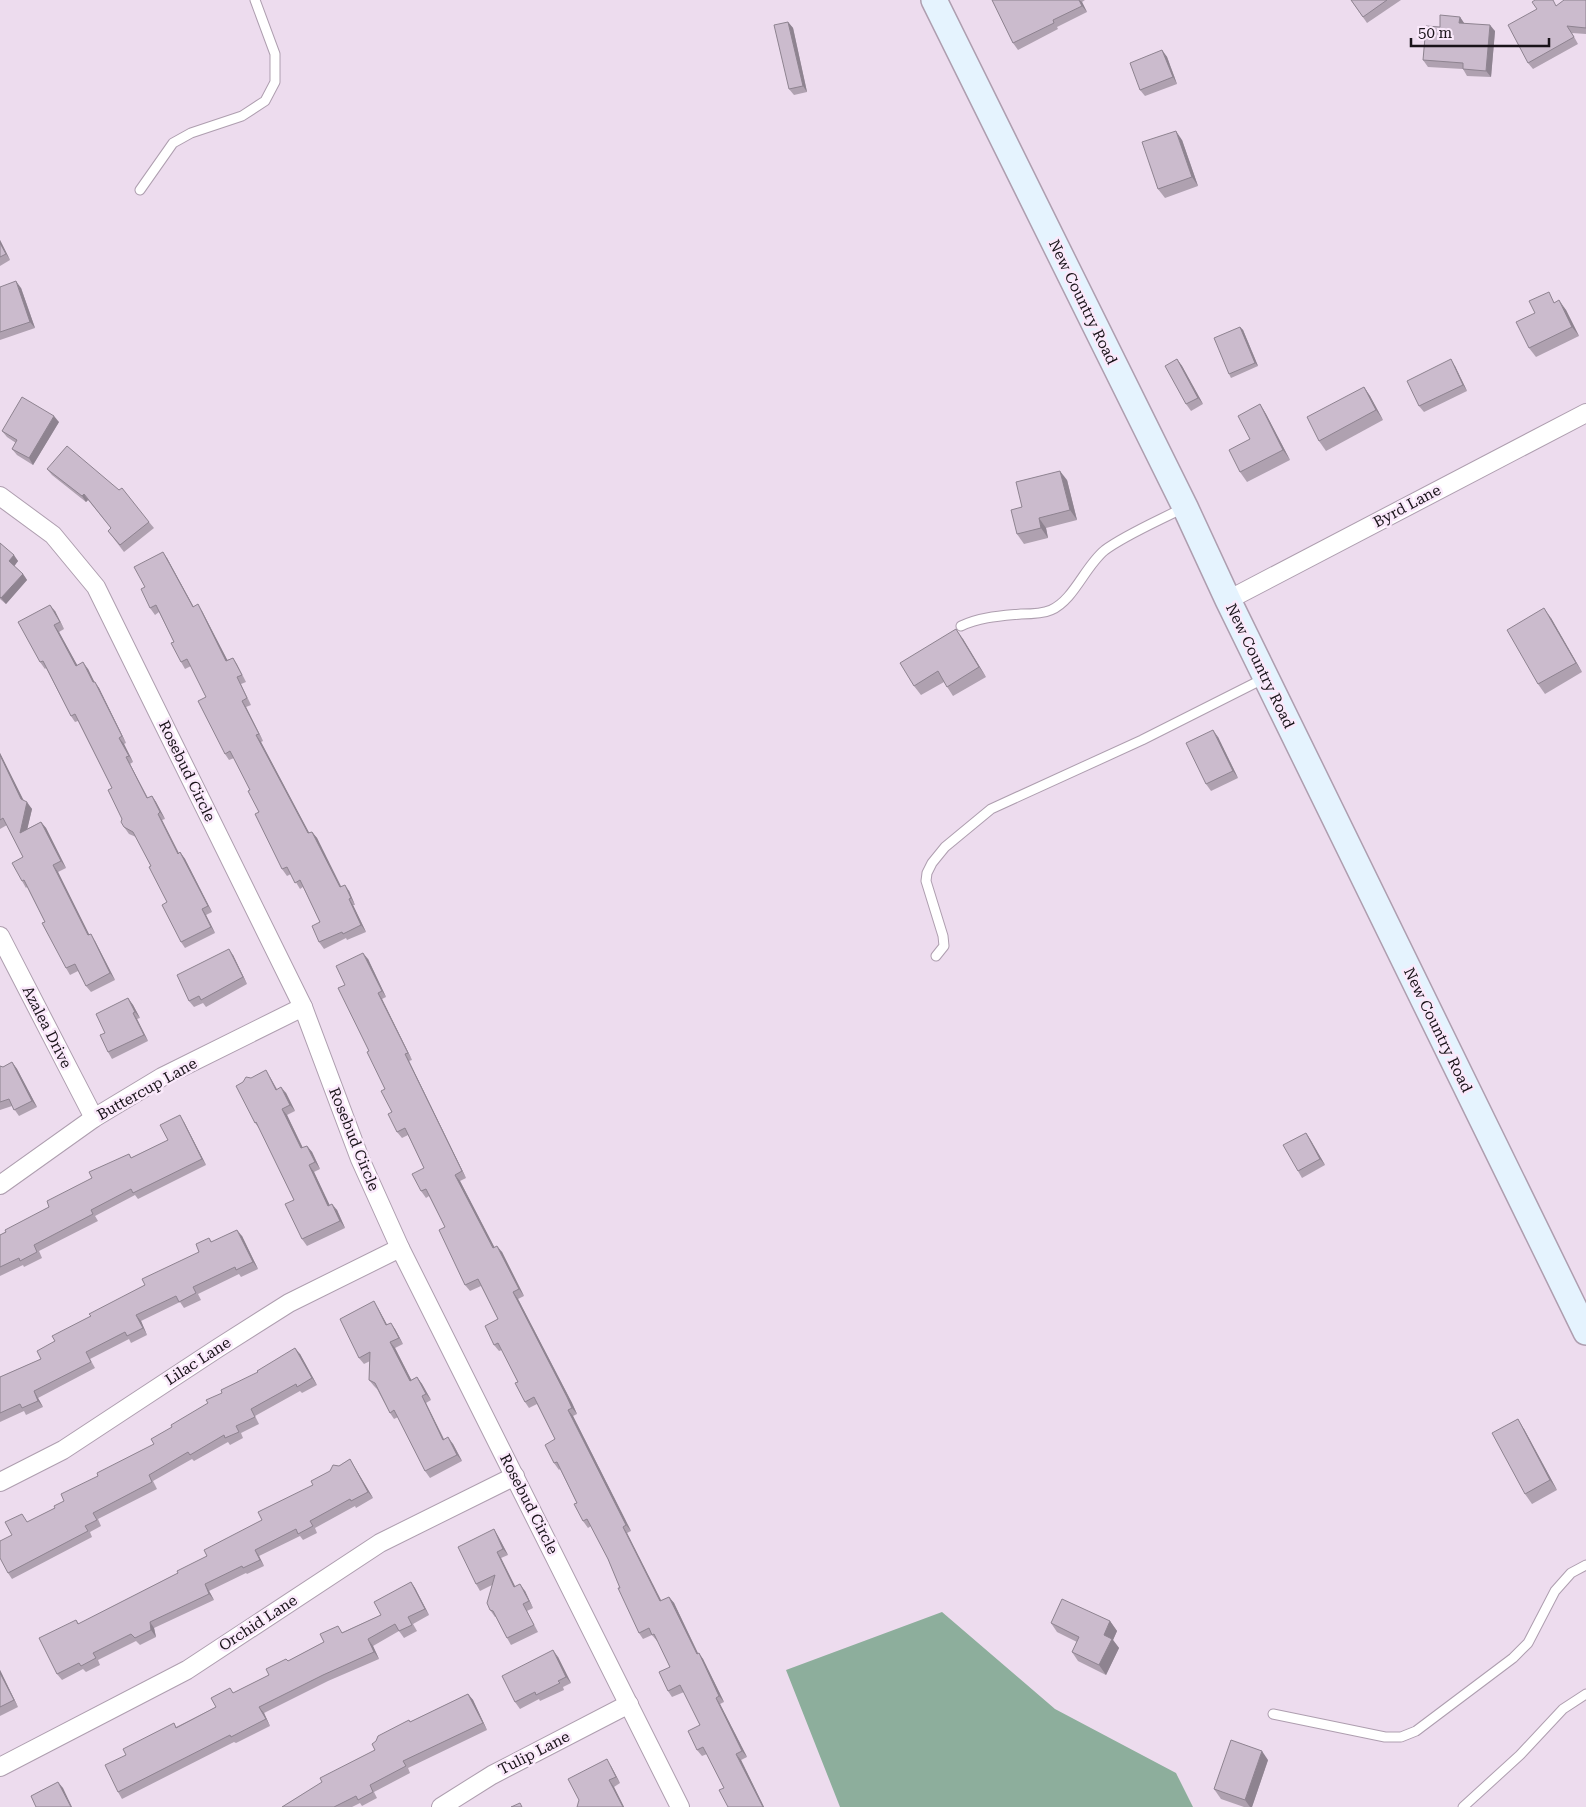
<svg xmlns="http://www.w3.org/2000/svg" width="1586" height="1807" font-family="'Roboto Serif',serif">
<style>
.forest{fill:#8dae9c}
.lines{fill:none;stroke-linecap:round;stroke-linejoin:round}
.lane-casing{stroke:#ae9eaf;stroke-width:11}
.street-casing{stroke:#ae9eaf;stroke-width:20}
.secondary-casing{stroke:#ae9eaf;stroke-width:28}
.lane{stroke:#fff;stroke-width:9}
.street{stroke:#fff;stroke-width:18}
.secondary{stroke:#e5f3fe;stroke-width:25}
.wall{fill:#afa1b0}
.shaded-wall{fill:#8e8390}
.building{fill:#cbbbcd;stroke:#8e8390}
.labels{text-anchor:middle;dominant-baseline:central;stroke-width:5;stroke-linejoin:round;paint-order:stroke}
.street-label{font-size:15px;fill:#191319;stroke:#fae9fb}
</style>
<rect width="100%" height="100%" fill="#eddcee"/>
<polygon class="forest" points="942,1612 1055,1709 1176,1773 1193,1807 840,1807 786,1670"/>
<g class="lines">
<g class="lane-casing">
<g id="lane">
<polyline points="140,190 173,143 191,133 242,116 265,101 275,82 275,54 255,0"/>
<path d="M961,626c19,-9 39,-10 60,-12 10,0 21,0 30,-4 23,-10 34,-44 54,-60 20,-15 55,-30 78,-42"/>
<polyline points="936,956 944,946 943,936 926,881 927,873 932,863 945,847 991,809 1142,740 1263,679"/>
<polyline points="1273,1714 1385,1737 1401,1737 1416,1731 1513,1658 1528,1643 1555,1591 1571,1573 1586,1565"/>
<polyline points="1463,1807 1520,1755 1563,1709 1586,1694"/>
</g>
</g>
<g class="street-casing">
<g id="street">
<polyline points="0,496 53,535 96,587 303,1007 360,1159 400,1248 680,1807"/>
<polyline points="1228,600 1586,413"/>
<polyline points="0,936 94,1118"/>
<polyline points="0,1185 94,1118 162,1077 303,1007"/>
<polyline points="0,1482 63,1450 218,1348 289,1303 400,1248"/>
<polyline points="0,1767 187,1670 380,1543 515,1476"/>
<polyline points="441,1807 492,1775 629,1704"/>
</g>
</g>
<g class="secondary-casing">
<polyline id="secondary" points="934,0 1185,507 1228,600 1586,1332"/>
</g>
<use href="#lane" class="lane"/>
<use href="#street" class="street"/>
<use href="#secondary" class="secondary"/>
</g>
<g class="wall">
<polygon points="992,0 1085,0 1082,2 1087,12 1057,27 1058,29 1018,50 1013,43"/>
<polygon points="1351,0 1401,0 1367,23"/>
<polygon points="1586,0 1586,34 1572,33 1578,44 1533,69 1528,63 1557,6"/>
<polygon points="1460,17 1464,23 1495,31 1491,77 1467,76 1463,69 1428,67 1423,60 1440,27"/>
<polygon points="788,22 793,28 807,92 794,95 789,89"/>
<polygon points="1162,50 1167,57 1177,84 1145,96 1140,90"/>
<polygon points="1182,140 1198,186 1165,198 1158,189"/>
<polygon points="0,240 10,260 0,266"/>
<polygon points="0,287 21,288 35,328 0,340"/>
<polygon points="1556,302 1566,310 1579,336 1536,357 1529,348 1535,313"/>
<polygon points="1240,327 1243,330 1258,366 1231,378 1229,374"/>
<polygon points="1177,359 1182,366 1203,404 1191,411 1186,404"/>
<polygon points="1455,366 1467,391 1424,412 1419,406"/>
<polygon points="1364,387 1370,396 1383,420 1326,451 1319,441"/>
<polygon points="1260,404 1266,414 1290,460 1247,482 1240,472 1250,439"/>
<polygon points="59,422 33,465 17,455 12,449 16,443 7,437 2,431"/>
<polygon points="47,469 149,522 154,528 124,552 108,531 111,528 88,500 86,502 52,475"/>
<polygon points="1067,480 1077,520 1046,528 1048,538 1024,544 1017,534 1022,507"/>
<polygon points="0,543 18,561 14,566 23,574 27,580 6,604 0,599"/>
<polygon points="167,558 193,606 202,611 227,660 233,658 237,664 246,682 241,684 251,705 246,707 263,741 261,742 309,833 312,832 317,838 341,886 349,891 355,905 353,905 366,932 347,940 346,938 324,949 319,942 320,922 303,887 300,889 291,874 287,876 282,869 250,790 234,758 229,760 225,754 206,697 191,666 185,669 181,662 174,642 159,612 155,615 150,608 145,587"/>
<polygon points="55,611 64,629 59,632 77,665 88,669 94,682 99,688 126,743 124,744 133,762 130,764 148,798 152,796 156,802 165,819 162,820 179,853 180,852 185,859 212,912 206,915 215,933 185,948 181,942 167,902 151,866 136,837 129,834 124,827 122,819 112,788 78,721 75,722 71,716 46,668 45,669 40,662"/>
<polygon points="1551,618 1582,672 1545,694 1538,684"/>
<polygon points="963,639 986,677 953,696 944,682 921,695 914,686"/>
<polygon points="1218,737 1238,778 1211,791 1206,784"/>
<polygon points="0,753 23,800 32,809 27,829 41,822 46,828 66,868 58,872 89,935 95,941 115,980 91,992 86,986 78,971 70,975 66,968 45,922 27,887 26,888 22,881 23,857 7,825 0,829"/>
<polygon points="233,955 247,984 206,1007 203,1003 194,1007 189,1001"/>
<polygon points="368,959 386,997 382,999 412,1060 409,1061 466,1178 460,1181 494,1247 502,1252 524,1296 518,1299 572,1403 577,1414 573,1416 631,1531 627,1533 661,1601 669,1597 674,1603 698,1653 703,1659 724,1702 720,1704 747,1757 741,1760 764,1807 728,1807 724,1788 707,1754 702,1756 697,1750 700,1725 684,1692 672,1697 668,1691 670,1667 658,1641 657,1641 652,1635 643,1639 639,1633 608,1559 591,1526 588,1528 583,1521 577,1503 560,1469 559,1470 554,1463 555,1439 537,1404 529,1408 525,1402 518,1382 502,1350 499,1351 494,1345 498,1319 481,1286 470,1291 465,1285 445,1227 429,1196 426,1198 421,1191 424,1168 408,1135 402,1138 397,1132 385,1089 369,1051 345,985"/>
<polygon points="128,998 133,1005 140,1018 137,1019 148,1041 112,1059 108,1052 105,1033"/>
<polygon points="12,1062 17,1069 37,1107 19,1116 12,1106 0,1110 0,1066 3,1067"/>
<polygon points="270,1077 277,1089 286,1093 295,1111 287,1115 303,1148 307,1146 312,1152 320,1169 314,1172 329,1205 337,1210 345,1228 307,1246 302,1239 294,1200 260,1129 255,1123 251,1078"/>
<polygon points="184,1122 206,1165 138,1199 135,1195 95,1216 98,1221 39,1251 42,1258 24,1267 23,1265 0,1276 0,1235 49,1207 129,1154 131,1158 168,1140"/>
<polygon points="1306,1133 1310,1139 1325,1165 1302,1178 1298,1171"/>
<polygon points="242,1236 258,1269 241,1277 239,1274 198,1294 201,1300 184,1308 180,1302 141,1321 147,1335 131,1343 129,1339 90,1359 95,1368 38,1398 43,1407 26,1415 24,1411 0,1422 0,1377 41,1359 55,1341 91,1316 145,1285 199,1252 209,1238 212,1242"/>
<polygon points="378,1308 387,1325 395,1329 403,1344 395,1348 411,1380 417,1377 422,1384 431,1400 426,1403 444,1439 453,1444 462,1461 430,1478 425,1471 398,1417 394,1419 390,1413 377,1389 374,1386 369,1380 370,1361 364,1364 359,1358"/>
<polygon points="300,1354 317,1385 302,1393 300,1391 255,1416 259,1424 241,1433 243,1438 230,1445 228,1442 194,1461 192,1459 153,1481 157,1489 98,1519 101,1526 90,1532 92,1537 12,1579 8,1573 12,1535 28,1522 55,1508 98,1476 154,1444"/>
<polygon points="1524,1429 1557,1490 1532,1504 1525,1494"/>
<polygon points="350,1459 354,1466 373,1498 356,1508 355,1506 315,1528 317,1533 303,1540 300,1536 259,1556 264,1566 247,1574 246,1573 209,1591 214,1600 154,1628 156,1637 140,1645 136,1641 98,1660 100,1665 86,1672 83,1669 62,1680 57,1674 76,1620 79,1624 178,1573 207,1556 262,1520 313,1485 339,1466"/>
<polygon points="494,1529 498,1536 508,1555 501,1558 515,1587 525,1591 533,1608 527,1611 538,1632 511,1645 507,1638 496,1617 495,1617 490,1610 492,1585 480,1591 476,1584"/>
<polygon points="411,1582 415,1588 429,1615 413,1624 417,1631 404,1638 399,1631 373,1646 379,1659 328,1681 264,1713 270,1726 236,1743 234,1742 122,1799 118,1792 126,1755 174,1723 176,1727 216,1707 230,1688 233,1693 269,1675 288,1661 343,1632 381,1615"/>
<polygon points="1110,1621 1117,1631 1113,1640 1119,1648 1106,1675 1078,1661 1072,1652 1077,1642 1057,1632 1051,1623"/>
<polygon points="558,1657 571,1683 563,1687 564,1690 540,1701 539,1699 520,1709 515,1702"/>
<polygon points="0,1670 18,1707 0,1716"/>
<polygon points="468,1694 473,1700 487,1730 408,1768 410,1773 374,1792 377,1798 362,1806 360,1803 352,1807 282,1807 375,1750 410,1722"/>
<polygon points="1268,1760 1252,1807 1244,1807 1221,1799 1214,1789"/>
<polygon points="611,1766 620,1783 614,1787 624,1807 577,1807"/>
</g>
<g class="shaded-wall">
<polygon points="1079,0 1082,2 1087,12 1082,6"/>
<polygon points="1460,17 1464,23 1459,23"/>
<polygon points="788,22 793,28 807,92 803,86"/>
<polygon points="1490,25 1495,31 1491,77 1486,71"/>
<polygon points="1162,50 1167,57 1177,84 1173,77"/>
<polygon points="1176,131 1182,140 1198,186 1192,177"/>
<polygon points="0,240 10,260 6,254 0,243"/>
<polygon points="16,281 21,288 35,328 30,322"/>
<polygon points="1559,300 1566,310 1579,336 1572,327"/>
<polygon points="1240,327 1243,330 1258,366 1255,363"/>
<polygon points="1177,359 1182,366 1203,404 1198,398"/>
<polygon points="1451,359 1455,366 1467,391 1463,385"/>
<polygon points="1364,387 1370,396 1383,420 1376,410"/>
<polygon points="1260,404 1266,414 1290,460 1283,450"/>
<polygon points="54,416 59,422 33,465 29,458"/>
<polygon points="1060,471 1067,480 1077,520 1070,510"/>
<polygon points="84,494 88,500 86,502 82,496"/>
<polygon points="1039,518 1046,528 1048,538 1041,528"/>
<polygon points="163,552 167,558 197,613 193,607"/>
<polygon points="14,555 18,561 13,568 9,561"/>
<polygon points="23,574 27,580 6,604 1,598"/>
<polygon points="198,604 202,611 231,667 226,661"/>
<polygon points="50,605 55,611 64,629 60,622"/>
<polygon points="1544,608 1551,618 1582,672 1576,663"/>
<polygon points="54,625 59,632 81,672 76,666"/>
<polygon points="956,629 963,639 986,677 979,667"/>
<polygon points="83,662 88,669 98,689 93,682"/>
<polygon points="95,682 99,688 126,743 122,736"/>
<polygon points="242,701 246,707 263,741 259,734"/>
<polygon points="1213,730 1218,737 1238,778 1233,771"/>
<polygon points="256,735 261,742 313,840 308,833"/>
<polygon points="119,738 124,744 133,762 129,756"/>
<polygon points="0,753 26,805 21,799 0,755"/>
<polygon points="126,757 130,764 151,805 147,798"/>
<polygon points="152,796 156,802 165,819 160,812"/>
<polygon points="27,802 32,809 25,839 20,833"/>
<polygon points="158,814 162,820 182,860 178,854"/>
<polygon points="41,822 46,828 66,868 61,861"/>
<polygon points="312,832 317,838 344,893 340,887"/>
<polygon points="180,852 185,859 212,912 208,906"/>
<polygon points="53,865 58,872 93,942 88,935"/>
<polygon points="345,885 349,891 355,905 351,898"/>
<polygon points="349,899 353,905 366,932 361,925"/>
<polygon points="202,909 206,915 215,933 211,927"/>
<polygon points="91,934 95,941 115,980 110,973"/>
<polygon points="229,949 233,955 247,984 243,977"/>
<polygon points="363,953 368,959 386,997 382,991"/>
<polygon points="378,993 382,999 412,1060 408,1053"/>
<polygon points="128,998 133,1005 140,1018 135,1012"/>
<polygon points="133,1013 137,1019 148,1041 144,1035"/>
<polygon points="405,1054 409,1061 466,1178 462,1171"/>
<polygon points="12,1062 17,1069 37,1107 32,1101"/>
<polygon points="266,1070 270,1077 280,1096 276,1090"/>
<polygon points="281,1087 286,1093 295,1111 290,1105"/>
<polygon points="282,1109 287,1115 306,1155 301,1148"/>
<polygon points="180,1115 184,1122 206,1165 202,1159"/>
<polygon points="1306,1133 1310,1139 1325,1165 1320,1159"/>
<polygon points="307,1146 312,1152 320,1169 315,1162"/>
<polygon points="309,1165 314,1172 333,1212 328,1206"/>
<polygon points="455,1175 460,1181 498,1254 493,1248"/>
<polygon points="332,1204 337,1210 345,1228 340,1221"/>
<polygon points="237,1230 242,1236 258,1269 253,1262"/>
<polygon points="497,1246 502,1252 524,1296 519,1289"/>
<polygon points="513,1292 518,1299 572,1403 577,1414 572,1408"/>
<polygon points="374,1301 378,1308 391,1332 386,1325"/>
<polygon points="136,1315 141,1321 147,1335 143,1328"/>
<polygon points="391,1323 395,1329 403,1344 399,1338"/>
<polygon points="390,1342 395,1348 415,1387 410,1381"/>
<polygon points="295,1348 300,1354 317,1385 312,1378"/>
<polygon points="417,1377 422,1384 431,1400 426,1394"/>
<polygon points="34,1391 38,1398 43,1407 38,1401"/>
<polygon points="422,1396 426,1403 447,1446 443,1440"/>
<polygon points="568,1410 573,1416 631,1531 626,1525"/>
<polygon points="1518,1419 1524,1429 1557,1490 1550,1480"/>
<polygon points="448,1437 453,1444 462,1461 457,1455"/>
<polygon points="350,1459 354,1466 373,1498 368,1492"/>
<polygon points="623,1527 627,1533 665,1608 660,1601"/>
<polygon points="494,1529 498,1536 508,1555 503,1549"/>
<polygon points="255,1550 259,1556 264,1566 260,1560"/>
<polygon points="497,1552 501,1558 519,1594 514,1587"/>
<polygon points="411,1582 415,1588 429,1615 425,1609"/>
<polygon points="205,1584 209,1591 214,1600 209,1594"/>
<polygon points="520,1584 525,1591 533,1608 529,1601"/>
<polygon points="669,1597 674,1603 701,1660 697,1654"/>
<polygon points="1110,1621 1117,1631 1113,1640 1119,1648 1106,1675 1099,1665 1104,1635"/>
<polygon points="150,1622 154,1628 156,1637 151,1630"/>
<polygon points="368,1639 373,1646 379,1659 374,1652"/>
<polygon points="553,1650 558,1657 571,1683 566,1677"/>
<polygon points="699,1653 703,1659 724,1702 719,1696"/>
<polygon points="0,1670 18,1707 14,1700 0,1673"/>
<polygon points="468,1694 473,1700 487,1730 483,1723"/>
<polygon points="716,1698 720,1704 747,1757 742,1751"/>
<polygon points="259,1707 264,1713 270,1726 266,1719"/>
<polygon points="1262,1751 1268,1760 1252,1807 1250,1807 1245,1800"/>
<polygon points="736,1754 741,1760 764,1807 763,1807"/>
<polygon points="607,1759 611,1766 620,1783 616,1777"/>
<polygon points="609,1780 614,1787 624,1807 623,1807"/>
<polygon points="58,1782 63,1788 72,1807 71,1807"/>
</g>
<g class="building">
<polygon points="992,0 1079,0 1082,6 1053,20 1054,23 1013,43"/>
<polygon points="1351,0 1387,0 1363,17"/>
<polygon points="1535,0 1553,0 1556,6 1564,0 1586,0 1586,28 1567,26 1574,37 1528,63 1508,25 1537,9 1532,2"/>
<polygon points="1440,15 1460,17 1459,23 1490,25 1486,71 1463,69 1463,63 1423,60 1426,26 1440,27"/>
<polygon points="788,22 803,86 789,89 774,25"/>
<polygon points="1162,50 1173,77 1140,90 1130,63"/>
<polygon points="1176,131 1192,177 1158,189 1142,142"/>
<polygon points="0,243 6,254 0,257"/>
<polygon points="16,281 30,322 0,332 0,287"/>
<polygon points="1549,292 1554,303 1559,300 1572,327 1529,348 1516,322 1535,313 1529,301"/>
<polygon points="1240,327 1255,363 1229,374 1214,338"/>
<polygon points="1177,359 1198,398 1186,404 1165,366"/>
<polygon points="1451,359 1463,385 1419,406 1407,381"/>
<polygon points="1364,387 1376,410 1319,441 1307,417"/>
<polygon points="22,397 54,416 29,458 12,449 17,440 2,431"/>
<polygon points="1260,404 1283,450 1240,472 1229,450 1250,439 1238,416"/>
<polygon points="67,446 119,490 122,488 149,522 120,545 108,531 111,528 84,494 82,496 47,469"/>
<polygon points="1060,471 1070,510 1039,518 1041,528 1017,534 1011,510 1022,507 1016,482"/>
<polygon points="0,543 14,555 9,561 23,574 1,598 0,597"/>
<polygon points="163,552 193,607 198,604 226,661 233,658 242,675 237,677 247,698 242,701 259,734 256,735 308,833 312,832 340,887 345,885 351,898 349,899 361,925 343,934 342,932 319,942 312,926 320,922 300,880 295,883 287,867 282,869 255,814 259,812 248,791 250,790 230,751 225,754 198,701 206,697 187,659 181,662 171,643 174,642 156,605 150,608 141,589 145,587 134,567"/>
<polygon points="50,605 60,622 54,625 76,666 83,662 93,682 95,682 122,736 119,738 129,756 126,757 147,798 152,796 160,812 158,814 178,854 180,852 208,906 202,909 211,927 181,942 162,905 167,902 149,867 151,866 133,832 124,827 121,822 122,819 108,790 112,788 75,714 71,716 43,661 40,662 18,622"/>
<polygon points="1544,608 1576,663 1538,684 1507,630"/>
<polygon points="956,629 979,667 947,687 938,671 914,686 900,663"/>
<polygon points="1213,730 1233,771 1206,784 1186,743"/>
<polygon points="0,755 21,799 27,802 20,833 41,822 61,861 53,865 88,935 91,934 110,973 86,986 75,964 66,968 42,923 45,922 24,880 22,881 12,863 23,857 3,818 0,820"/>
<polygon points="229,949 243,977 201,1000 199,996 189,1001 177,975"/>
<polygon points="363,953 382,991 378,993 408,1053 405,1054 462,1171 455,1175 493,1248 497,1246 519,1289 513,1292 567,1397 572,1408 568,1410 626,1525 623,1527 660,1601 669,1597 697,1654 699,1653 719,1696 716,1698 742,1751 736,1754 763,1807 728,1807 719,1790 724,1788 703,1747 697,1750 688,1731 700,1725 680,1685 668,1691 659,1672 670,1667 654,1634 652,1635 649,1628 639,1633 618,1588 620,1588 608,1559 587,1519 583,1521 574,1504 577,1503 557,1462 554,1463 545,1445 555,1439 534,1397 525,1402 515,1383 518,1382 498,1343 494,1345 485,1326 498,1319 478,1279 465,1285 439,1230 445,1227 426,1189 421,1191 412,1174 424,1168 405,1128 397,1132 388,1114 392,1112 381,1091 385,1089 367,1052 369,1051 338,988 345,985 336,966"/>
<polygon points="128,998 135,1012 133,1013 144,1035 108,1052 100,1035 105,1033 96,1014"/>
<polygon points="12,1062 32,1101 14,1110 9,1099 0,1102 0,1066 3,1067"/>
<polygon points="266,1070 276,1090 281,1087 290,1105 282,1109 301,1148 307,1146 315,1162 309,1165 328,1206 332,1204 340,1221 302,1239 285,1204 294,1200 256,1122 255,1123 236,1086 243,1082 246,1077 251,1078"/>
<polygon points="180,1115 202,1159 133,1193 131,1189 91,1210 93,1214 34,1245 37,1252 20,1261 19,1258 0,1267 0,1235 6,1232 5,1230 49,1207 47,1201 92,1178 89,1172 129,1154 131,1158 168,1140 160,1125"/>
<polygon points="1306,1133 1320,1159 1298,1171 1283,1145"/>
<polygon points="237,1230 253,1262 236,1270 235,1267 193,1287 196,1293 179,1302 176,1296 136,1315 143,1328 127,1336 125,1332 86,1352 91,1362 34,1391 38,1401 22,1408 20,1404 0,1413 0,1377 41,1359 37,1351 55,1341 52,1336 91,1316 89,1314 145,1285 142,1279 199,1252 196,1244 209,1238 211,1242"/>
<polygon points="374,1301 386,1325 391,1323 399,1338 390,1342 410,1381 417,1377 426,1394 422,1396 443,1440 448,1437 457,1455 425,1471 394,1410 390,1413 375,1383 369,1380 370,1352 359,1358 340,1319"/>
<polygon points="295,1348 312,1378 297,1387 296,1384 251,1409 255,1417 236,1426 239,1432 225,1438 224,1435 190,1455 188,1452 149,1475 152,1482 93,1513 97,1520 85,1526 88,1531 8,1573 0,1558 0,1541 12,1535 5,1522 22,1514 27,1522 55,1508 54,1506 64,1501 61,1494 98,1476 97,1473 154,1444 151,1439 172,1427 171,1425 208,1403 206,1400 222,1393 221,1390 258,1372 257,1371"/>
<polygon points="1518,1419 1550,1480 1525,1494 1492,1433"/>
<polygon points="350,1459 368,1492 351,1501 350,1499 310,1521 313,1526 298,1534 296,1529 255,1550 260,1560 243,1568 242,1566 205,1584 209,1594 150,1622 151,1630 135,1638 131,1634 93,1653 96,1658 81,1666 79,1663 57,1674 39,1638 76,1620 78,1624 178,1573 177,1571 207,1556 204,1550 262,1520 258,1512 313,1485 311,1481 330,1471 333,1465 339,1466"/>
<polygon points="494,1529 503,1549 497,1552 514,1587 520,1584 529,1601 523,1604 534,1625 507,1638 493,1611 490,1610 487,1603 495,1575 476,1584 458,1547"/>
<polygon points="411,1582 425,1609 408,1617 412,1625 399,1631 395,1624 368,1639 374,1652 323,1675 259,1707 266,1719 231,1737 230,1735 118,1792 105,1765 126,1755 123,1749 174,1723 176,1728 216,1707 211,1698 230,1688 233,1693 269,1675 266,1669 286,1659 288,1661 324,1642 320,1634 338,1626 342,1633 381,1615 374,1602"/>
<polygon points="1062,1599 1110,1621 1104,1635 1112,1639 1099,1665 1072,1652 1079,1637 1051,1623"/>
<polygon points="553,1650 566,1677 558,1681 560,1683 536,1695 535,1692 515,1702 502,1676"/>
<polygon points="0,1673 14,1700 0,1707"/>
<polygon points="468,1694 483,1723 403,1761 406,1766 370,1785 373,1792 358,1800 356,1796 334,1807 282,1807 322,1782 320,1778 375,1750 372,1744 376,1741 378,1736 409,1720 410,1722"/>
<polygon points="1231,1740 1262,1751 1245,1800 1214,1789"/>
<polygon points="607,1759 616,1777 609,1780 623,1807 577,1807 579,1800 568,1779"/>
<polygon points="58,1782 71,1807 36,1807 31,1796"/>
<polygon points="520,1803 522,1807 511,1807"/>
</g>
<g class="labels">
<g class="street-label">
<text transform="translate(1083 302) rotate(64)">New Country Road</text>
<text transform="translate(1407 506) rotate(-28)">Byrd Lane</text>
<text transform="translate(1260 666) rotate(64)">New Country Road</text>
<text transform="translate(187 771) rotate(64)">Rosebud Circle</text>
<text transform="translate(47 1027) rotate(63)">Azalea Drive</text>
<text transform="translate(1438 1030) rotate(64)">New Country Road</text>
<text transform="translate(147 1089) rotate(-29)">Buttercup Lane</text>
<text transform="translate(354 1139) rotate(68)">Rosebud Circle</text>
<text transform="translate(198 1361) rotate(-33)">Lilac Lane</text>
<text transform="translate(529 1504) rotate(63)">Rosebud Circle</text>
<text transform="translate(258 1623) rotate(-33)">Orchid Lane</text>
<text transform="translate(534 1753) rotate(-27)">Tulip Lane</text>
</g>
</g>
<path d="M1411 38v8h138v-8" fill="none" stroke="#191319" stroke-width="2.5"/>
<text x="1418" y="38" font-size="15" fill="#191319" stroke="#fae9fb" stroke-width="4" paint-order="stroke">50 m</text>
</svg>
